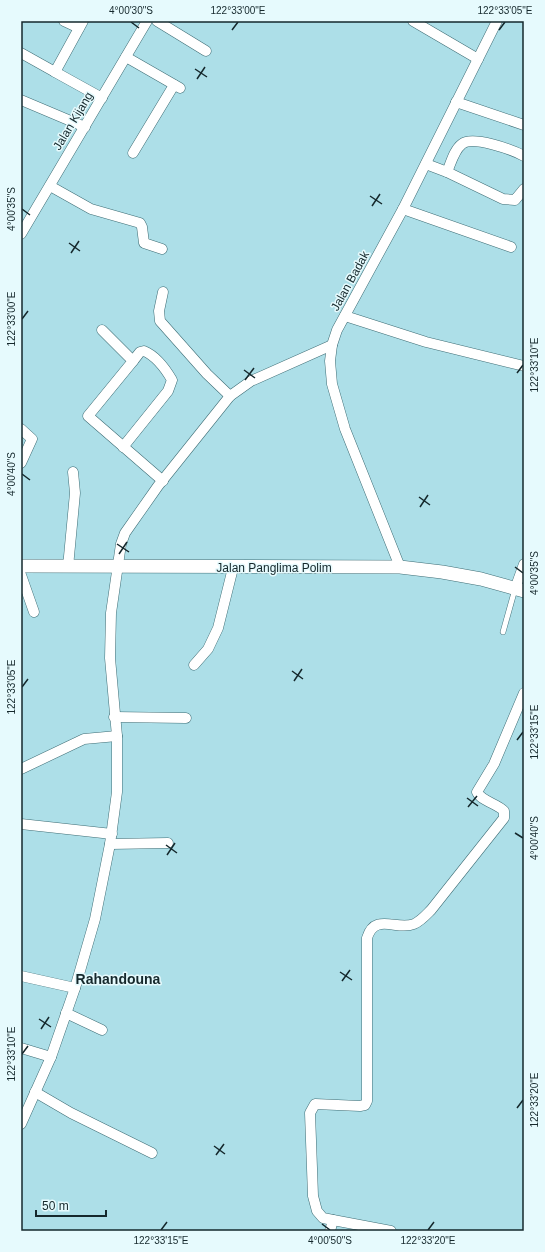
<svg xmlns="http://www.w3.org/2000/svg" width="545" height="1252" font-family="Helvetica,sans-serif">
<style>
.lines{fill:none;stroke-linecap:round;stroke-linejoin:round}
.service-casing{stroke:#3e6d75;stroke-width:6}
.minor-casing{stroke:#3e6d75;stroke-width:11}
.tertiary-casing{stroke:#3e6d75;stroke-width:14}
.service{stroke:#fff;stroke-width:5}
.minor{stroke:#fff;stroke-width:10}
.tertiary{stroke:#fff;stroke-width:13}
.ticks{fill:none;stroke:#15282c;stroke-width:1.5}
.labels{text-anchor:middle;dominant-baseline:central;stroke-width:3;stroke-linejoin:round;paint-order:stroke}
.street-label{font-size:12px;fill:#15282c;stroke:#e6fafd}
.quarter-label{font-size:14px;font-weight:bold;fill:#15282c;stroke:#e6fafd}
.neatline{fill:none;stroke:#15282c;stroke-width:1.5}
.ticks-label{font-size:10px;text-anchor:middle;fill:#15282c}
</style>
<rect width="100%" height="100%" fill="#addfe8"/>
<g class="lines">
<g class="service-casing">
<polyline id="service" points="503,632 515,589"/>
</g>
<g class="minor-casing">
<g id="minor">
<polyline points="64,21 79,28"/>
<polyline points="83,21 55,72 102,98"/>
<polyline points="157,21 206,51"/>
<polyline points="413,21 478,59"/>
<polyline points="21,53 55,72"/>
<polyline points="126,57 180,88"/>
<polyline points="21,100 85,127"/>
<polyline points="456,102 524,125"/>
<polyline points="133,153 174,85"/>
<polyline points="426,164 447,172 503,199 515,200 524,189"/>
<path d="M447,172c4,-9 7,-22 15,-28 10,-9 51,6 62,12"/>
<polyline points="50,186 91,209 140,223 142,227 144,243 162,249"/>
<polyline points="403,209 511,247"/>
<polyline points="21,234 147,21"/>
<polyline points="163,292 159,311 160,321 207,374 230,396"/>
<polyline points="345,316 426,342 524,366"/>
<polyline points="102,330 133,361 88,416 163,481"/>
<polyline points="21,429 32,439 21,463"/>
<path d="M123,447l45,-56 4,-11c-7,-12 -16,-24 -28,-29l-4,1 -7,9"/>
<polyline points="68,567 75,493 73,472"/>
<polyline points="400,567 345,429 332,384 330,361 332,345 337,330 403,209 497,21"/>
<polyline points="21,575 34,612"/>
<polyline points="515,589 524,564"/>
<polyline points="194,665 208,649 218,628 233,568"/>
<polyline points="114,717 186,718"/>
<polyline points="21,769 84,739 117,736"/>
<polyline points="21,824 112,834"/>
<polyline points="110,844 168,843"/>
<polyline points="21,976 75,988"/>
<polyline points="66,1013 102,1030"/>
<polyline points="21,1048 51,1057"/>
<polyline points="35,1092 71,1113 152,1153"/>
<polyline points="21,1124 51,1057 75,988 95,919 110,844 117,792 117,736 110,658 111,613 121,544 125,533 158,486 230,396 251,381 332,345"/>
<polyline points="330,1231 333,1220"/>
<path d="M391,1231l-58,-11 -10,-2 -6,-7 -4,-15 -3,-83 5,-9 45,2 5,-1 2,-4v-163c8,-26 30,-7 47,-14 7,-3 12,-9 17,-14l73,-92v-7c-6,-7 -23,-10 -27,-19l17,-28 30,-71"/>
</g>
</g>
<g class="tertiary-casing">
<polyline id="tertiary" points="21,566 400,567 442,572 481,579 524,591"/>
</g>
<use href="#service" class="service"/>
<use href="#minor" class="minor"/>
<use href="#tertiary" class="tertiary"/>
</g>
<path class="ticks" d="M131,22l8,6M232,30l6,-8M499,30l6,-8M195,69l12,8M197,79l8,-12M370,196l12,8M372,206l8,-12M22,209l8,6M69,243l11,8M71,253l8,-12M22,319l6,-8M244,370l11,8M517,373l6,-8M245,380l9,-12M22,474l8,6M419,497l11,8M420,507l8,-12M117,544l12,8M119,554l8,-12M515,567l8,6M292,671l11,8M294,681l8,-12M22,687l6,-8M517,740l6,-8M467,798l11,8M468,807l9,-11M515,833l8,5M166,845l11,8M167,855l8,-12M340,972l12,8M342,981l8,-11M39,1019l12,8M41,1029l8,-12M22,1054l6,-8M517,1108l6,-8M214,1146l11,8M216,1155l8,-11M322,1224l8,6M161,1230l6,-8M428,1230l6,-8"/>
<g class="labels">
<g class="street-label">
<text transform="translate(73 121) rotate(-59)">Jalan Kijang</text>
<text transform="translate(350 281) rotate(-61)">Jalan Badak</text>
<text x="274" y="568">Jalan Panglima Polim</text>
</g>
<g class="quarter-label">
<text x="118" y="979">Rahandouna</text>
</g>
</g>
<rect width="545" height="1252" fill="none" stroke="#e6fafd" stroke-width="44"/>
<path d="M36 1210v6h70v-6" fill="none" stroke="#15282c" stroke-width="2"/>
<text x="42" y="1210" font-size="12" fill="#15282c" stroke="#e6fafd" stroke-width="3" paint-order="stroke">50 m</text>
<rect x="22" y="22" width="501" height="1208" class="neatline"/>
<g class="ticks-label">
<text x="131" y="14">4°00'30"S</text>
<text x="238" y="14">122°33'00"E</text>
<text x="505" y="14">122°33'05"E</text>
<text transform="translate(11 209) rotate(-90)" y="4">4°00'35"S</text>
<text transform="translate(11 319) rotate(-90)" y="4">122°33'00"E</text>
<text transform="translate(534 365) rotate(-90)" y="4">122°33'10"E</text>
<text transform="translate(11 474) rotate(-90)" y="4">4°00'40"S</text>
<text transform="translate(534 573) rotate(-90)" y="4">4°00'35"S</text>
<text transform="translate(11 687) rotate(-90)" y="4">122°33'05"E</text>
<text transform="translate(534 732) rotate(-90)" y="4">122°33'15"E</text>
<text transform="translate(534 838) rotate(-90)" y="4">4°00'40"S</text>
<text transform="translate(11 1054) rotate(-90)" y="4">122°33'10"E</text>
<text transform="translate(534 1100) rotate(-90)" y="4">122°33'20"E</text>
<text x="161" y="1244">122°33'15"E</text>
<text x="330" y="1244">4°00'50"S</text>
<text x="428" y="1244">122°33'20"E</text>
</g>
</svg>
